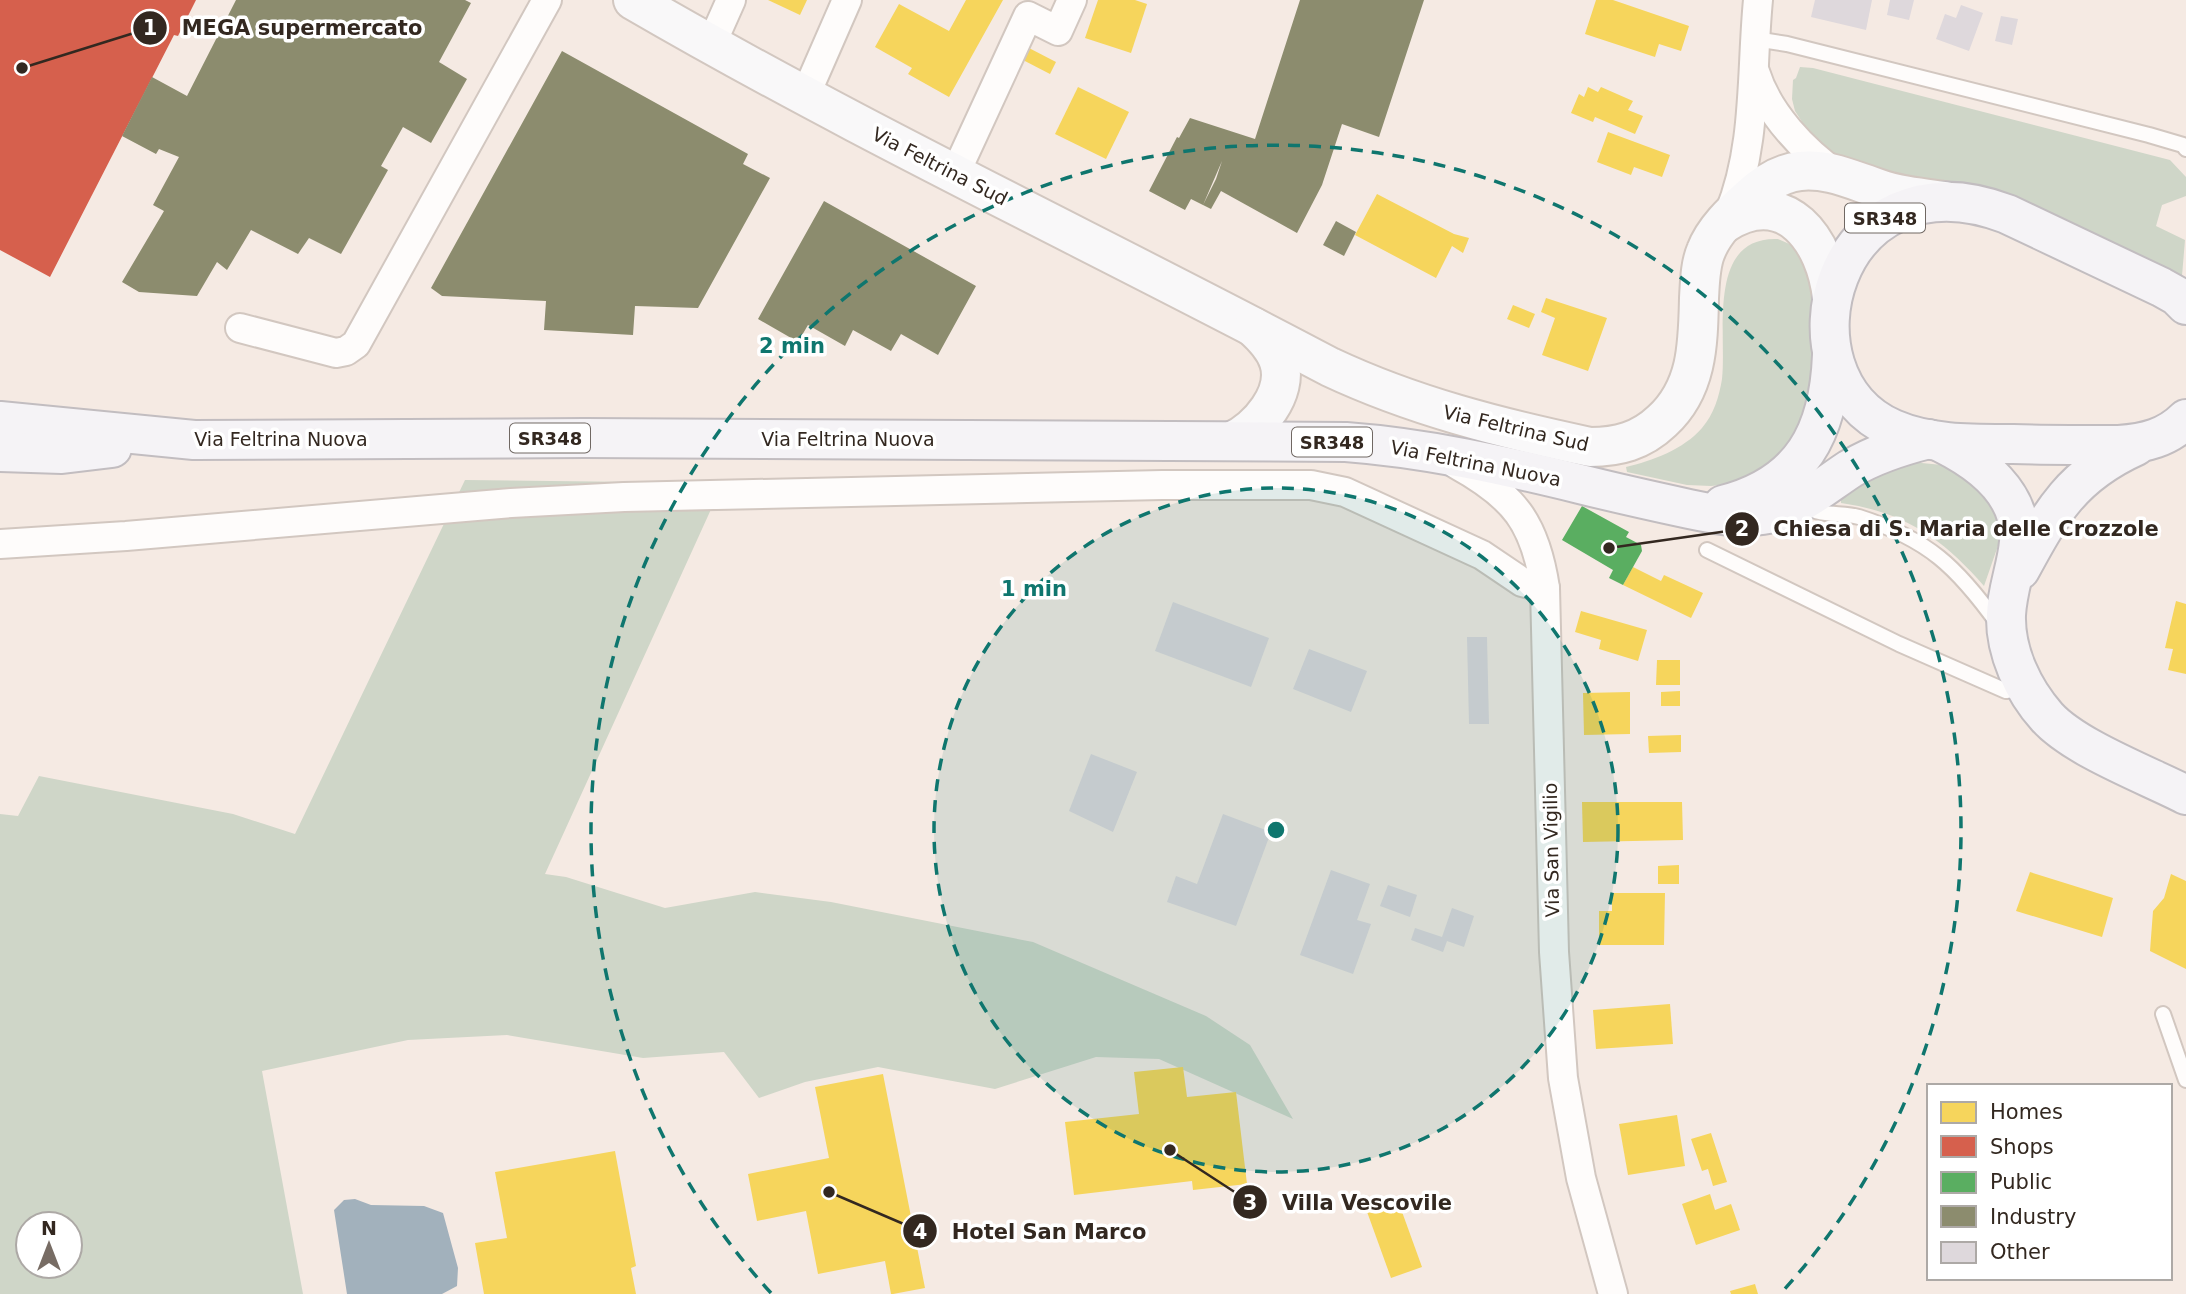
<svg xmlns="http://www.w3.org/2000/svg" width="2186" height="1294" font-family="'DejaVu Sans',sans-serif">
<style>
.green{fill:#cfd6c8;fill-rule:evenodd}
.water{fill:#a2b1bc}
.homes{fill:#f6d55c}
.shops{fill:#d6604d}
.public{fill:#5aae61}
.industry{fill:#8c8c6e}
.building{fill:#ded8dc}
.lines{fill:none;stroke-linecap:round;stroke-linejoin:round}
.service-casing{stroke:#d2c7c0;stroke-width:18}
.minor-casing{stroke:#d2c7c0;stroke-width:32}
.secondary-casing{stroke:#d2c7c0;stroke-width:42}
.primary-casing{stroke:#c2bdc0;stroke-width:42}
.service{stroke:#fefcfb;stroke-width:14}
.minor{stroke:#fefcfb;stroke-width:28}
.secondary{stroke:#f9f8f9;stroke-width:38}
.primary{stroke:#f5f3f6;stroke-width:38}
.ring{fill:none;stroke:#0f766e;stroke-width:3.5;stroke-dasharray:12 9}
.labels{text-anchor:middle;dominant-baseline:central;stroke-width:7;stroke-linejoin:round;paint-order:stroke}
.shield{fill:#fff;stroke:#706863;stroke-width:2}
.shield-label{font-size:18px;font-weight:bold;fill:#332820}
.street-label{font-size:19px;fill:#332820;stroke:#fff}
.centre{fill:#0f766e;stroke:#fff;stroke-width:3.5}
.ring-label{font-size:21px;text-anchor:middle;font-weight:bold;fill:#0f766e;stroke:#fff;stroke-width:7;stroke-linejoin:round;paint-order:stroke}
.leader{fill:none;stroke:#332820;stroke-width:2.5}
.callout-dot{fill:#332820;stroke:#fff;stroke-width:2.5}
.mark-label{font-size:21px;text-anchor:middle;font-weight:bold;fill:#fff}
.callout-label{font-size:21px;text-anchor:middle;font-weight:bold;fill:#332820;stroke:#fff;stroke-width:7;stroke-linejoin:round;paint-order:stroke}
</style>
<rect width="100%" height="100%" fill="#f5eae3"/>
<g class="green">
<polygon points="1800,67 1813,68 2170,160 2186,177 2186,196 2162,205 2156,226 2185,240 2182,276 2000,191 1958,184 1916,185 1831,154 1808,131 1795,111 1792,99 1793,80 1796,78"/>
<path d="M1778,239l16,7 21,38 -3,45 2,34 -9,62 -38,44 -37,15 -19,2 -24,-1 -60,-13 -1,-5c26,-6 58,-18 76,-39 12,-14 17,-31 20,-49 5,-45 -16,-143 56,-140z"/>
<path d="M1911,462l42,4 45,43 2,31 -16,46c-41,-47 -79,-74 -143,-83v-12z"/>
<path d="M465,480l258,3 -178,391 21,3 99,31 90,-16 76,10 202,40 173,74 44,29 43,74 -134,-60 -63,-2 -101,32 -117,-22 -73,15 -46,16 -35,-46 -81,6 -136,-23 -99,5 -146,31 41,223h-303v-480l18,2 21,-40 194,38 62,20zM28,1224h42v42h-42z"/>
</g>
<polygon class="water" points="355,1199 371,1205 424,1206 443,1213 458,1268 457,1286 442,1294 347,1294 334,1210 344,1200"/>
<g class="homes">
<polygon points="768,0 807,0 800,15"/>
<polygon points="966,0 1003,0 949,97 908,74 912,68 875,47 899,4 949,31"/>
<polygon points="1098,0 1135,0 1147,4 1131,53 1085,38"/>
<polygon points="1596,0 1613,0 1689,26 1681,51 1659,44 1655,57 1585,34"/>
<polygon points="1027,47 1056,62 1050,74 1021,59"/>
<polygon points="1078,87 1129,112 1106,159 1055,134"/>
<polygon points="1588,87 1598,92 1601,87 1633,101 1628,110 1643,116 1635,134 1595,117 1593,122 1571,113 1579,94 1584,97"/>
<polygon points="1608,132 1670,155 1662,177 1634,167 1631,175 1597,162"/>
<polygon points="1377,194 1454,234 1469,238 1463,253 1452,246 1436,278 1355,235"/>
<polygon points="1546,298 1607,318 1588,371 1542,355 1555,318 1541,312"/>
<polygon points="1513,305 1535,314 1529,328 1507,319"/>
<polygon points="1633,567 1661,581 1664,575 1703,593 1691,618 1623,585"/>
<polygon points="2176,601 2186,604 2186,674 2168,670 2173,649 2165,648"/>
<polygon points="1581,611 1647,630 1638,661 1599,649 1601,640 1575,632"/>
<polygon points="1657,660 1680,660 1680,685 1656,685"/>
<polygon points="1680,691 1680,706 1661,706 1661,692"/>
<polygon points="1630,692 1630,734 1584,735 1583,693"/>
<polygon points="1681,735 1681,752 1649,753 1648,736"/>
<polygon points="1582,802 1682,802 1683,840 1583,842"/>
<polygon points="1679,865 1679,884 1658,884 1658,866"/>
<polygon points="2030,872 2113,898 2102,937 2016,911"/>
<polygon points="2171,874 2186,881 2186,969 2150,951 2153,911 2164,898"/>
<polygon points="1612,893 1665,893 1664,945 1599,945 1599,911 1612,911"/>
<polygon points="1670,1004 1673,1044 1596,1049 1593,1010"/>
<polygon points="1183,1067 1187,1097 1236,1092 1247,1184 1193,1190 1192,1181 1074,1195 1065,1122 1139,1114 1134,1072"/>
<polygon points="883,1074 925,1288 893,1294 891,1294 885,1261 818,1274 806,1211 757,1221 748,1174 829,1158 815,1087"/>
<polygon points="1677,1115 1685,1166 1628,1175 1619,1124"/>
<polygon points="1711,1133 1727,1182 1713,1186 1708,1169 1702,1171 1691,1139"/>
<polygon points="615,1151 636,1266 631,1268 636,1294 484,1294 475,1243 507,1238 495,1172"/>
<polygon points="1710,1194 1715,1210 1731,1204 1740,1230 1696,1245 1682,1204"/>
<polygon points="1397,1198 1422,1267 1391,1278 1366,1209"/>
<polygon points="1755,1284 1758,1294 1731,1294 1730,1291"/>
</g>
<polygon class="shops" points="0,0 196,0 178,36 174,35 50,277 0,250"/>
<polygon class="public" points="1582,506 1629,532 1626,537 1641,545 1642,551 1623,585 1609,578 1613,570 1562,540"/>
<g class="industry">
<polygon points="236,0 465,0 471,3 439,62 467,79 431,143 403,127 381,166 388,170 341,254 309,238 298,254 251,230 227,270 217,262 197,296 139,292 122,282 164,211 153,205 179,157 159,149 156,154 122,136 152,77 187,96"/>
<polygon points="1300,0 1424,0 1379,137 1342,124 1322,185 1297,233 1221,191 1211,209 1203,205 1216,179 1222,161 1203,205 1191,199 1185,210 1149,191 1177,137 1179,138 1190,118 1255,139"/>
<polygon points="562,51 748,154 743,164 770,178 698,308 635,306 633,335 544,330 546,301 442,296 431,288"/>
<polygon points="824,201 976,286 938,355 901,334 891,351 853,330 845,346 808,325 798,342 758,319"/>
<polygon points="1336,221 1356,232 1344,256 1323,245"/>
</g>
<g class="building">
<polygon points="1815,0 1872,0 1866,30 1811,17"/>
<polygon points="1890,0 1914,0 1909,20 1887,15"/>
<polygon points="1961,5 1983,13 1969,51 1936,39 1945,14 1956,18"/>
<polygon points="2001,16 2018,19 2012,45 1995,41"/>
<polygon points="1173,602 1269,638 1251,687 1155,651"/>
<polygon points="1467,637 1487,637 1489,724 1469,724"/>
<polygon points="1309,649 1367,671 1351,712 1293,689"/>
<polygon points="1091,754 1137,772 1113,832 1069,811"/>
<polygon points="1223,814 1271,832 1236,926 1167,902 1176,876 1197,884"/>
<polygon points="1331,870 1370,884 1357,920 1371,924 1353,974 1300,955"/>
<polygon points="1388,885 1417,895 1410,917 1380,906"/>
<polygon points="1452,908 1474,916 1464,947 1447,941 1443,952 1411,940 1415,928 1442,937"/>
</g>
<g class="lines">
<g class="service-casing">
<g id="service">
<polyline points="1755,39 1787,44 2149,135 2183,145 2186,149"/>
<path d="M1806,506c14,11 37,6 53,11 69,22 98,50 139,107"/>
<polyline points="1707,550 1899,644 2006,691 2024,688"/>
<polyline points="2163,1014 2186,1080"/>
</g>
</g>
<g class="minor-casing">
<g id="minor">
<polyline points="711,45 731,0"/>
<path d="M1755,72c13,42 49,79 83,103"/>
<polyline points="805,96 847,0"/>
<polyline points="955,174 1028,16 1058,31 1072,0"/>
<path d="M1729,214c28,-68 22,-142 29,-214"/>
<polyline points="240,328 336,353 346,351 356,344 547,0"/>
<path d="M1456,464c58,32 79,58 89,124l9,364 9,126 18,100 32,116"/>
<polyline points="0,544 126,536 511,503 624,497 1162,485 1311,485 1345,492 1482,555 1522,582 1545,588"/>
</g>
</g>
<g class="secondary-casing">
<g id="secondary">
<path d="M633,0c227,132 465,244 697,367 83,39 170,61 260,80 28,0 51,-6 72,-26 36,-33 36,-78 37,-123 1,-16 1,-33 7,-47 8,-21 27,-39 43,-53 15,-14 31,-25 51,-27 27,-3 52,9 77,17 22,8 45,10 68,13"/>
<path d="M1725,223c61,-39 101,18 107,75"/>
<path d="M1232,441c26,-11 57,-48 47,-79 -4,-13 -16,-26 -26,-35"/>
</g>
</g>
<g class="primary-casing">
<g id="primary">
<path d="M2186,305l-9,-9 -16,-9 -154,-73c-175,-67 -235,162 -114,215 37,16 80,15 120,15 35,1 71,1 106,1 26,-2 48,-7 67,-26"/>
<path d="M0,421l194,19 391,-2 761,4c80,6 156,23 234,42 36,9 72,17 109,25 24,5 48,10 73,6 36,-5 59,-27 88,-46 25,-15 51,-23 79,-30"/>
<path d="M1942,443c38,19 81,51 77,99 -2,24 -12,48 -13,73 -1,37 17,75 41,102 28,31 100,58 139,78"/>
<polyline points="0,452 62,454 112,448"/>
<path d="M1723,505c79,-20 106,-73 109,-150"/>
<path d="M2020,570c32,-59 52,-95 116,-124"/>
</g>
</g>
<use href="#service" class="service"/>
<use href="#minor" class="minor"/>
<use href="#secondary" class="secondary"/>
<use href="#primary" class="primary"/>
</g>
<circle cx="1276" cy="830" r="342" fill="#0f766e" fill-opacity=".12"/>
<g class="ring">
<circle cx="1276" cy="830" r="342"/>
<path d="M771 1293A685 685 0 1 1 1781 1293"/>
</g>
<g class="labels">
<g class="shield">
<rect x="1845" y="203.5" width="80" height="29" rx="5"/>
<rect x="510" y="423.5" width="80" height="29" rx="5"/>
<rect x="1292" y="427.5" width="80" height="29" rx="5"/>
</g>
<g class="shield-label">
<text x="1885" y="218">SR348</text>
<text x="550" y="438">SR348</text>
<text x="1332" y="442">SR348</text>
</g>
<g class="street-label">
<text transform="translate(940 166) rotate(27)">Via Feltrina Sud</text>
<text transform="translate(1516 428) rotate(13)">Via Feltrina Sud</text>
<text x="281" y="439">Via Feltrina Nuova</text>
<text x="848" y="439">Via Feltrina Nuova</text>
<text transform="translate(1476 463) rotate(11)">Via Feltrina Nuova</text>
<text transform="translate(1551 850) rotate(-91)">Via San Vigilio</text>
</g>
</g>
<circle cx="1276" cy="830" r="10" class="centre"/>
<g class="ring-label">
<text x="792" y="353">2 min</text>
<text x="1034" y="596">1 min</text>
</g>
<path class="leader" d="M22 68L150 28M1609 548L1742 529M1170 1150L1250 1202M829 1192L920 1231"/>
<g class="callout-dot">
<circle cx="22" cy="68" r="7"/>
<circle cx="1609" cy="548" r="7"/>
<circle cx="1170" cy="1150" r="7"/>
<circle cx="829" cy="1192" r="7"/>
<circle cx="150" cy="28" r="18"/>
<circle cx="1742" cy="529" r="18"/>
<circle cx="1250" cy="1202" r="18"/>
<circle cx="920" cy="1231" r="18"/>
</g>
<g class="mark-label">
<text x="150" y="35">1</text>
<text x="1742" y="536">2</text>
<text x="1250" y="1210">3</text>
<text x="920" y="1239">4</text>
</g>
<g class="callout-label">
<text x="302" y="35">MEGA supermercato</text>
<text x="1966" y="536">Chiesa di S. Maria delle Crozzole</text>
<text x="1367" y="1210">Villa Vescovile</text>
<text x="1049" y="1239">Hotel San Marco</text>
</g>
<rect x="1927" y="1084" width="245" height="196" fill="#ffffff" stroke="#ada9a6" stroke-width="2"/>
<rect x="1941" y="1102" width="35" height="21" fill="#f6d55c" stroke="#ada9a6" stroke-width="2"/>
<text x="1990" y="1119" font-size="21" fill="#332820">Homes</text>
<rect x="1941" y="1136" width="35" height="21" fill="#d6604d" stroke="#ada9a6" stroke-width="2"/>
<text x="1990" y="1154" font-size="21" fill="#332820">Shops</text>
<rect x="1941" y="1172" width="35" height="21" fill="#5aae61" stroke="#ada9a6" stroke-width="2"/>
<text x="1990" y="1189" font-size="21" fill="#332820">Public</text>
<rect x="1941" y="1206" width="35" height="21" fill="#8c8c6e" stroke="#ada9a6" stroke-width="2"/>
<text x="1990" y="1224" font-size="21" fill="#332820">Industry</text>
<rect x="1941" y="1242" width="35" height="21" fill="#ded8dc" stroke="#ada9a6" stroke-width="2"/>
<text x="1990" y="1259" font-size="21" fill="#332820">Other</text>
<g transform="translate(49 1245)"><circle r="33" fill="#ffffff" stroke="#ada9a6" stroke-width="2"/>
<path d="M0-5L12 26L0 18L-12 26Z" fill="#776c64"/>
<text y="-10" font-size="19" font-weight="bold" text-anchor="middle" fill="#332820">N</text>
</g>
</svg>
